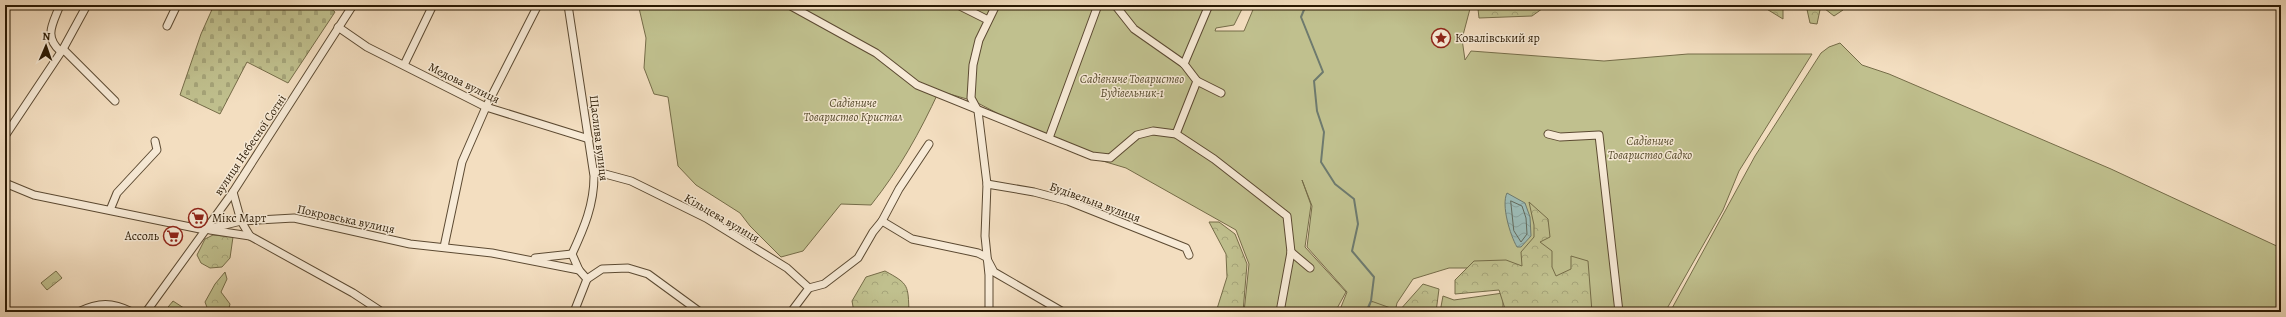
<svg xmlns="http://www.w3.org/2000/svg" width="2286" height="317" font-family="Alegreya,serif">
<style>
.green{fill:#c0c08e;stroke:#756c48}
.forest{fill:url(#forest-crowns);stroke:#756c48}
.cemetery{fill:url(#cemetery-stones);stroke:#756c48}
.water{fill:url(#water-waves);stroke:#6e7a6e}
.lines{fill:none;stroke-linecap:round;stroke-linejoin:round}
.shore{stroke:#636a5c;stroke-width:1}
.stream{stroke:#6e7a6e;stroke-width:2}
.street-casing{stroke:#5c4a32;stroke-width:9}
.street{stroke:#f7ead6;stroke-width:7}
.labels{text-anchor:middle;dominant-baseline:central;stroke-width:3;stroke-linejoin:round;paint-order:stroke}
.poi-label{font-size:12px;fill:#2a1903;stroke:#f7ead6;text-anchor:start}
.park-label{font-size:12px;font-style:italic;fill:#574b2d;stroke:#f7ead6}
.street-label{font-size:12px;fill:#2a1903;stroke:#f7ead6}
</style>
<defs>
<pattern id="forest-crowns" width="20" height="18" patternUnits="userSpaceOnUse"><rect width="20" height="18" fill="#c0c08e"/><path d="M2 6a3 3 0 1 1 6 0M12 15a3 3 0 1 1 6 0" fill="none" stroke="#a5a479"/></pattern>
<pattern id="cemetery-stones" width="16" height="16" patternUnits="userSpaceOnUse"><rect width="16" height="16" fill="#c0c08e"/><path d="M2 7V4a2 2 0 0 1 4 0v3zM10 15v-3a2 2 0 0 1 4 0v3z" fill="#a5a479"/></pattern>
<pattern id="water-waves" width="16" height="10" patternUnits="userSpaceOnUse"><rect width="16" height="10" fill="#9cbbb6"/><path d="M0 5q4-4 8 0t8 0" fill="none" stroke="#87a09b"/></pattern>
</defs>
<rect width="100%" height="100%" fill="#f3dec0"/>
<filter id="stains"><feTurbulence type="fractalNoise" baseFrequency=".005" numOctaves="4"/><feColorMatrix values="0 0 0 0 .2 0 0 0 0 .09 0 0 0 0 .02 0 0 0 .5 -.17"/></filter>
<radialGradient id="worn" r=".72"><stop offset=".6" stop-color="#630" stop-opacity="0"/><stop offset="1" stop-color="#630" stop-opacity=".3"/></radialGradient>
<g class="green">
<path d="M635,5h609l-10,20 -18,3 -1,3h29l11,-26h216l-9,34 3,21 6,-9 133,10 84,-7h124l-73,117 -16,39 -58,102h-84l-73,-44h-59l-36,11 -16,24 -2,9h-56l8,-20 -40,-45 5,-41 -10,-26 9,25 -6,42 41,45 -11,20h-91l5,-48 -13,-34 -110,-62 -30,-9 -84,-38 -38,-20 -35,-10c-19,41 -40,79 -68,114l-30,-1 -38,47 -22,6 -31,-31 -10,-13 -44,-28 -18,-19 -10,-69 -14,-3 -10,-26 2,-30 -7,-30z"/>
<polygon points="1820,5 1843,5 1843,10 1834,16"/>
<polygon points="1840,43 1862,65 1889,74 2111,169 2281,248 2281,312 1670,312 1755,156 1821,53 1829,47"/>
<polygon points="1503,293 1503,308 1538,307 1560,312 1440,312 1443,296 1454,300"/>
</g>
<g class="forest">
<polygon points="1493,5 1610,5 1599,8 1546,6 1532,16 1479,18 1478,9"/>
<polygon points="1765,5 1783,5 1783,19 1765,8"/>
<polygon points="1806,5 1821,5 1817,24 1810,23"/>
<polygon points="1529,202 1548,219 1550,237 1540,242 1552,251 1552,267 1556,276 1571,269 1571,256 1588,261 1592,312 1506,312 1499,290 1455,294 1455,280 1474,261 1506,260 1522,266 1521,252 1534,237 1534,225"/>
<polygon points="1209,222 1219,222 1235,234 1247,264 1243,312 1216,312 1227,277 1226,254"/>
<polygon points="213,235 233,237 230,258 222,267 210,268 201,263 197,255 205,239"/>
<polygon points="56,271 62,278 47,290 41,283"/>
<path d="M885,271c24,13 23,14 24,41h-55l-2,-11 14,-24z"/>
<polygon points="225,272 227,279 221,292 230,304 228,312 205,312 208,310 205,302 215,284"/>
<polygon points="1423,284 1439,289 1436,312 1368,312 1371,301 1399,311"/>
<polygon points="173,301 190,312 164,312"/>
</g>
<polygon class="cemetery" points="214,5 327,5 335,12 288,83 247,62 220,114 180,95 201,34"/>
<path class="water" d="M1507,193l18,10 5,14 1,19 -10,11h-4c-7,-12 -16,-42 -10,-54z"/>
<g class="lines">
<polygon class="shore" points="1511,201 1522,206 1526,218 1527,234 1521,242 1514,231"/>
<polyline class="stream" points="1306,5 1301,17 1323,72 1314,81 1317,111 1324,132 1321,162 1335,184 1354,199 1358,224 1352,251 1374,277 1371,301 1366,312"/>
<g class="street-casing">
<g id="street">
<path d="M60,5c-7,19 -17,31 1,47"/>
<path d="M568,5l26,171c0,29 -10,52 -22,78l7,16 8,9 -13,33"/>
<polyline points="789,5 876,53 917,85 1092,156 1110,158 1137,135 1153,131 1176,134 1214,159 1287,216 1291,252 1280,312"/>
<polyline points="958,5 988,20"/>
<polyline points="1115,5 1134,29 1184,64 1197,81 1221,93"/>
<polyline points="167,26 177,5"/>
<polyline points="338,27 367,47 486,107 589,139"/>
<polyline points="63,49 115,101"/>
<polyline points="1184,64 1209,5"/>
<polyline points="404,65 433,5"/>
<polyline points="1176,134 1197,81"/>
<polyline points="1548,134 1560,137 1599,135 1619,312"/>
<polyline points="5,136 63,49 87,5"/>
<polyline points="1049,138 1098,5"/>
<polyline points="929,144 899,189 882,221 912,239 978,253 986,257 994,272 1063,312"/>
<polyline points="594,171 631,181 706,218 787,268 809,288"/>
<polyline points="5,183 34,195 205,230 241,221 294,218 410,244 492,253 579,270"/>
<polyline points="987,184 1034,192 1068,201 1186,248 1189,255"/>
<polyline points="233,192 241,221 250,236 353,293 382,312"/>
<polyline points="110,210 117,193 157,150 155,141"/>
<polyline points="210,230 250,236"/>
<polyline points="444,247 462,162 486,107 538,5"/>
<polyline points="1291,252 1310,268"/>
<polyline points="535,258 572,254"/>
<polyline points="587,279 602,269 628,268 648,274 700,312"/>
<path d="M78,312c21,-10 34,-10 54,0"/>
<polyline points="146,312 233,192 353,5"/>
<polyline points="791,312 809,288 824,284 858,258 873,232 882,221"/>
<polyline points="989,312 989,275 985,236 987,184 978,111 971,98 973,65 979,40 996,5"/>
</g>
</g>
<use href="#street" class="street"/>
</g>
<defs>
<g id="sight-ring" transform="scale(1)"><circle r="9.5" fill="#f7ead6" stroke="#8f2418" stroke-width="1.5"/><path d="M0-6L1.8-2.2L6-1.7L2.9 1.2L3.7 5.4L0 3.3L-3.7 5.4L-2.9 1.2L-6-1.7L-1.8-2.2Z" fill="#8f2418"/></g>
<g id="supermarket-ring" transform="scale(1)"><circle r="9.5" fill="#f7ead6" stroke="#8f2418" stroke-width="1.5"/><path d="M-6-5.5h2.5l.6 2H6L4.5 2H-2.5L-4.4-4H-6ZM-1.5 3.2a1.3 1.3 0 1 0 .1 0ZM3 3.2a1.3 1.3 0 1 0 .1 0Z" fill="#8f2418"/></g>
</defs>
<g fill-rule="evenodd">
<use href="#sight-ring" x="1441" y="38"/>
<use href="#supermarket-ring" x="198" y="218"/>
<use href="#supermarket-ring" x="173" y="236"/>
</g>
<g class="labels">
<g class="poi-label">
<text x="1455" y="38">Ковалівський яр</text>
<text x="212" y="218">Мікс Март</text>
<text x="159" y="236" text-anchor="end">Ассоль</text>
</g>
<g class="park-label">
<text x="1132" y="79">Садівниче Товариство<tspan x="1132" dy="14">Будівельник-1</tspan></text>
<text x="853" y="103">Садівниче<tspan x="853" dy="14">Товариство Кристал</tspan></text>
<text x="1650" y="141">Садівниче<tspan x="1650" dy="14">Товариство Садко</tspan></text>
</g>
<g class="street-label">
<text transform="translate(464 83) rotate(26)">Медова вулиця</text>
<text transform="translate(599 138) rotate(83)">Щаслива вулиця</text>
<text transform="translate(250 145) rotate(-56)">вулиця Небесної Сотні</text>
<text transform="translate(1095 202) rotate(20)">Будівельна вулиця</text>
<text transform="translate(722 218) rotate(30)">Кільцева вулиця</text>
<text transform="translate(346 219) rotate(12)">Покровська вулиця</text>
</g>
</g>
<rect width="2286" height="317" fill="none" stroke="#f3dec0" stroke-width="20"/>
<rect x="6" y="6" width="2274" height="305" fill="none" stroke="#2a1903" stroke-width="2"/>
<rect x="10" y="10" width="2266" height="297" fill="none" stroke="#2a1903"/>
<g transform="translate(46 46) rotate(2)" stroke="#f7ead6" stroke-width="3" paint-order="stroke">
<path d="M0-3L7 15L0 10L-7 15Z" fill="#2a1903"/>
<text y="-6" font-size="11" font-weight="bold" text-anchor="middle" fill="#2a1903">N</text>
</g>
<rect width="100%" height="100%" filter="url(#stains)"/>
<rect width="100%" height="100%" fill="url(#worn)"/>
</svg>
